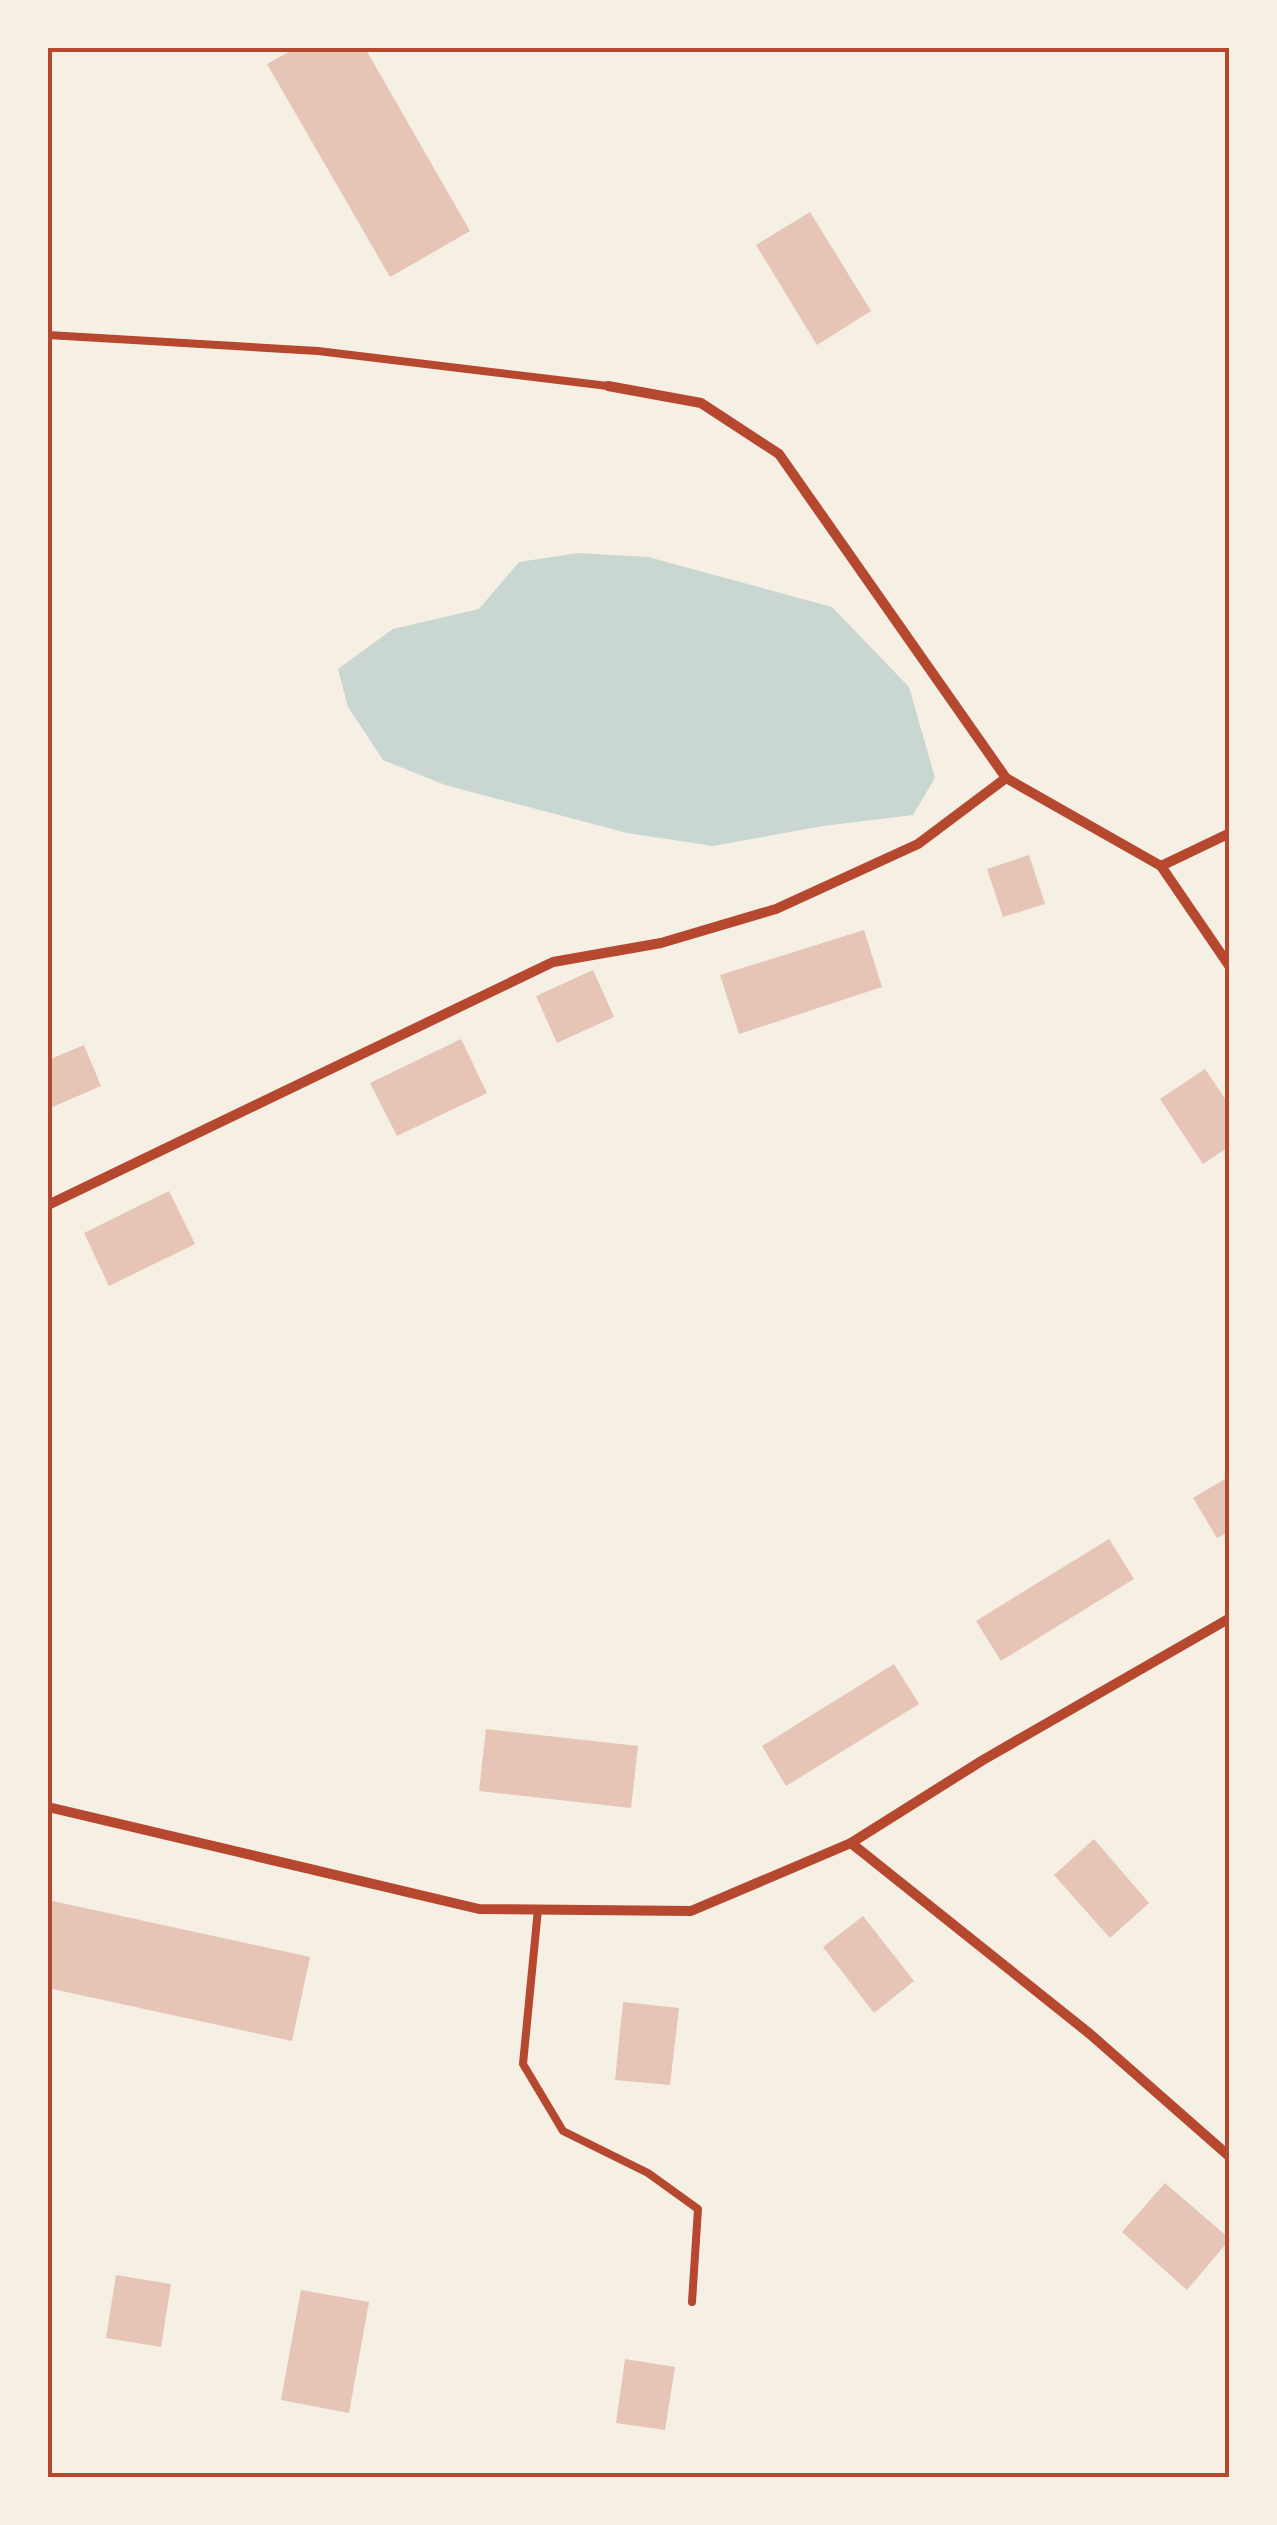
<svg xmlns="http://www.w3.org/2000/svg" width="1277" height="2525" font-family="Raleway,sans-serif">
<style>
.water{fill:#c9d6d2}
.building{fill:#e6c5b7}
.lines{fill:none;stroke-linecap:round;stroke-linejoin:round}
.service{stroke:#b5482f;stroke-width:8}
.minor{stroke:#b5482f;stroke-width:10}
.neatline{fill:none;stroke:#b5482f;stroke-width:4}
</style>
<rect width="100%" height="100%" fill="#f6efe4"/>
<polygon class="water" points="578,553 648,557 832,607 909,687 935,778 913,815 823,826 713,846 627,833 445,785 383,760 348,707 338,669 393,629 479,609 519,562"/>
<g class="building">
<polygon points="296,48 365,48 470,231 390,277 267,64"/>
<polygon points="810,212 871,311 817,345 756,245"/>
<polygon points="1029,855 1045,904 1003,917 987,869"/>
<polygon points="864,930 882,987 739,1034 720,975"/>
<polygon points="593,970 614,1017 557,1043 536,996"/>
<polygon points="461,1039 487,1093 397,1136 370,1083"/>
<polygon points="84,1045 101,1086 48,1109 48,1060"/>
<polygon points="1205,1069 1230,1106 1230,1146 1203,1164 1160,1099"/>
<polygon points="169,1191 195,1244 109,1286 84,1233"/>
<polygon points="1230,1476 1230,1531 1217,1538 1193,1498"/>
<polygon points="1109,1539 1134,1579 1001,1661 976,1621"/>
<polygon points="894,1664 919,1704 786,1786 762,1746"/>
<polygon points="486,1729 638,1746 631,1808 479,1791"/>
<polygon points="1094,1839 1149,1903 1110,1938 1054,1875"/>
<polygon points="48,1900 310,1957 292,2041 48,1988"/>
<polygon points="863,1916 914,1981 874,2013 823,1947"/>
<polygon points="623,2002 679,2008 670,2085 615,2080"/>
<polygon points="1165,2183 1230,2239 1187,2290 1122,2232"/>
<polygon points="116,2275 171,2284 161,2347 106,2338"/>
<polygon points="301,2290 369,2302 349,2413 281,2400"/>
<polygon points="625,2359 675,2367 665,2430 616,2423"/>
</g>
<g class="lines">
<g class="service">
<polyline points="48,335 318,351 608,386"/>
<polyline points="538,1909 523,2064 563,2131 648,2173 698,2209 692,2302"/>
</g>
<g class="minor">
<polyline points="608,386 701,403 779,454 1006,778 1161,866 1230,967"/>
<polyline points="1161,866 1230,833"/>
<polyline points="48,1205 553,962 661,943 776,909 918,844 1006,778"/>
<polyline points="48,1807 479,1909 691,1911 851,1843 983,1760 1230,1618"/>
<polyline points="851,1843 1090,2034 1230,2157"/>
</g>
</g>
<rect width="1277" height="2525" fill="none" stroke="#f6efe4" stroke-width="100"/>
<rect x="50" y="50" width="1177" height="2425" class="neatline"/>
</svg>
